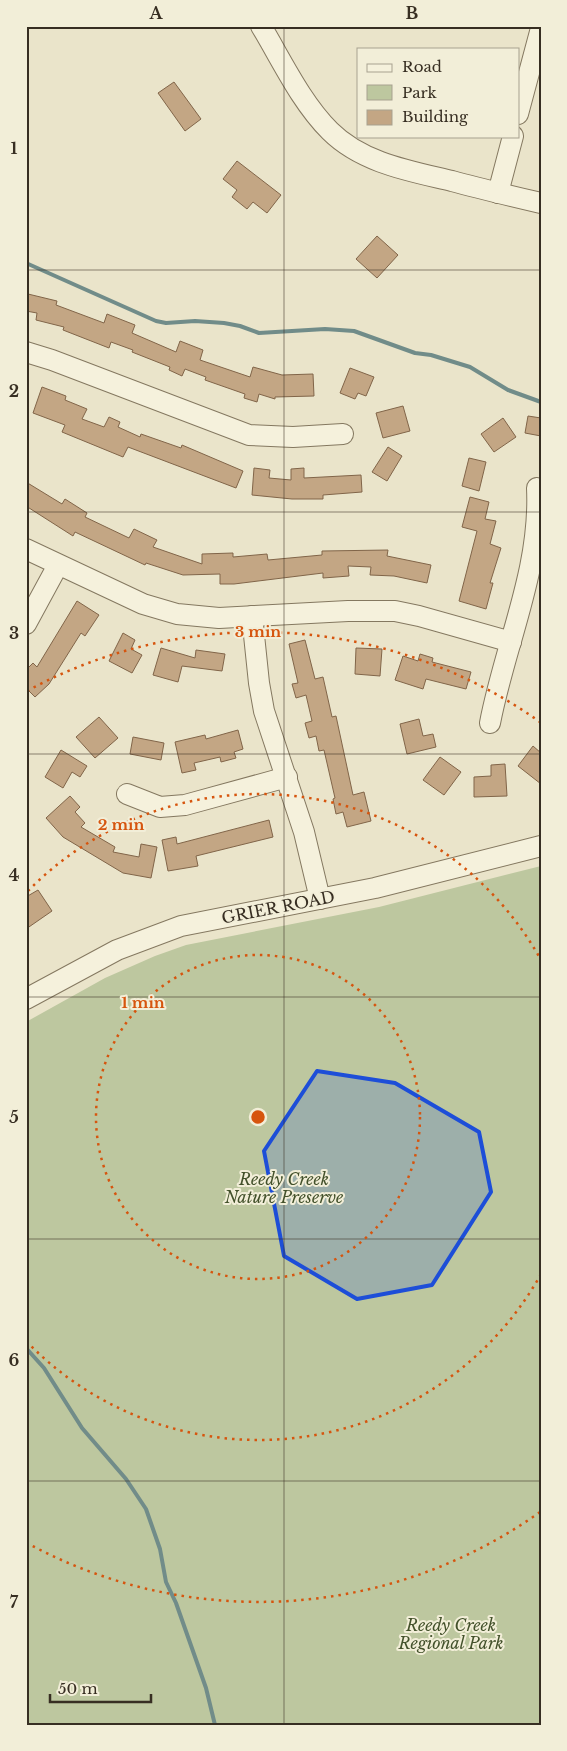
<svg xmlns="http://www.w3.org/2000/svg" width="567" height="1751" font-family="'Libre Baskerville',serif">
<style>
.green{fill:#bdc79f}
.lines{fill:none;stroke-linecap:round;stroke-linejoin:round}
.stream{stroke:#718c89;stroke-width:4}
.building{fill:#c3a684;stroke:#816549}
.minor-casing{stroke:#847860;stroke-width:22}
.minor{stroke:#f5f1dc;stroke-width:20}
.marked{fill:#1d4ed8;fill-opacity:0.2;stroke:#1d4ed8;stroke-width:4;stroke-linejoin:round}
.grid{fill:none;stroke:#372e22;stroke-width:1;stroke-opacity:0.55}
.ring{fill:none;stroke:#d6550e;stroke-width:2.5;stroke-dasharray:2.5 5}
.labels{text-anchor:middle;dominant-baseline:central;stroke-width:4;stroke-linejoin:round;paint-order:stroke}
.street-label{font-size:16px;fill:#372e22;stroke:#f2eed8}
.park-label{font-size:16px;font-style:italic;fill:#43512b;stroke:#f2eed8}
.centre{fill:#d6550e;stroke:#f2eed8;stroke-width:2.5}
.ring-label{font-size:15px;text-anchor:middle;font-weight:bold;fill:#d6550e;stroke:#f2eed8;stroke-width:4;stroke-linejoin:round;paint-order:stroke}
.neatline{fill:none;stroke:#372e22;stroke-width:2}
.grid-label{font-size:16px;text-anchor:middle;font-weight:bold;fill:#372e22}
</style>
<rect width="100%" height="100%" fill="#eae4ca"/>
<polygon class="green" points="541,866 541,1725 26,1725 26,1022 105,978 155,956 186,945 379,907"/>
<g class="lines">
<g class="stream">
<polyline points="26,263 156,321 166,323 195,321 224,323 240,326 259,333 325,329 354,331 415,353 431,355 470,367 508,390 541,402"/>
<polyline points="26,1348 44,1368 82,1428 126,1479 146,1509 160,1549 166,1582 176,1603 206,1688 215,1725"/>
</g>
</g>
<g class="building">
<polygon points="174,82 201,119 185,131 158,93"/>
<polygon points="237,161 281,195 267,213 253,202 247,209 232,197 237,190 223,179"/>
<polygon points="377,236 398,255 377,278 356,259"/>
<polygon points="28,294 57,301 56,305 104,323 107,314 135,325 132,333 176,352 180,341 203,350 200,360 250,377 253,367 282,375 313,374 314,396 275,397 275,399 259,394 257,402 244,398 245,394 205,380 206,377 185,369 182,376 169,370 170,367 132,352 133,350 111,342 109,348 63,330 64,327 36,320 37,313 26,311"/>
<polygon points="350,368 374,377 366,396 358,393 355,399 340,393"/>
<polygon points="42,387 66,396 65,400 87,409 82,419 104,427 109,417 120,422 118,427 140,437 141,434 181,448 182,445 243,471 236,488 128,447 123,457 62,432 65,425 33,413"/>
<polygon points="403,406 410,431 383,438 376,413"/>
<polygon points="528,416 541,418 541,436 525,433"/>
<polygon points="503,418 516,437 494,452 481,434"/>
<polygon points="388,447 402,456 387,481 372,472"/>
<polygon points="469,458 486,462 479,491 462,486"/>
<polygon points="254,468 270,470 269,478 291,480 291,469 304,468 304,478 361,475 362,492 323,495 323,499 292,499 252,495"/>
<polygon points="26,482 62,504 65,499 87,513 85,517 129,538 134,529 157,540 153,547 202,564 202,554 233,553 233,557 267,554 268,560 322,555 322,551 388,550 387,556 431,565 427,583 394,576 370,575 371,567 348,566 349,576 323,578 323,573 234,584 220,584 220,574 183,575 146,563 145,565 75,532 73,536 26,506"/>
<polygon points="470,497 489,502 485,519 496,521 490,544 501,548 490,583 493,583 486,609 459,601 477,531 462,527"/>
<polygon points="77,601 99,615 85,636 81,633 49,684 35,697 26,688 26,670 33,663 37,667"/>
<polygon points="123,633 135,640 131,649 142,655 132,673 109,661"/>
<polygon points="305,640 315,679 323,677 332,717 336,716 353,795 364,792 371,821 347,827 343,812 336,814 333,799 335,798 324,750 319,751 316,736 309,738 305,723 312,721 306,695 296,698 292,684 298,683 289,644"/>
<polygon points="161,648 195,658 196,650 225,654 222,671 182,666 178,682 153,675"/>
<polygon points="356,648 382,649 380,676 355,674"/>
<polygon points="420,654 433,658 432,662 471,672 466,689 426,679 423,689 395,680 403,656 418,661"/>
<polygon points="99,717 118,738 95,758 76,737"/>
<polygon points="419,719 423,736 433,734 436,747 407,754 400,724"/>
<polygon points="238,730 243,749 234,752 236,758 221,762 220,757 194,763 196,770 182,773 175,742 205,735 206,739"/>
<polygon points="133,737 164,743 161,760 130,754"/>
<polygon points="533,746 541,753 541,784 518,766"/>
<polygon points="61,750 87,766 80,777 72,772 63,788 45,777"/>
<polygon points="440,757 461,772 444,795 423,780"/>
<polygon points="505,764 507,796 474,797 474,777 491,776 491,765"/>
<polygon points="70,796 80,807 75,812 85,823 81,827 115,847 113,852 139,857 141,844 157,847 151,878 123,873 63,837 46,818"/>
<polygon points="269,820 273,837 196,856 198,866 168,871 162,840 176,837 177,844"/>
<polygon points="38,890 52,911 26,929 26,897"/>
</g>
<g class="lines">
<g class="minor-casing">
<g id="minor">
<path d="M261,26c21,35 40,76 69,105 32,32 80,40 122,50 29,8 59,15 89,22"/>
<polyline points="518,114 541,28"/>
<polyline points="498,193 513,136"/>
<polyline points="26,352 52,360 249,435 293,437 343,434"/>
<polyline points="26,549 143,604 177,614 219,618 348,611 395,611 419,616 511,642"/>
<polyline points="252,616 259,683 264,711 304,832 320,899"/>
<polyline points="26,624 58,565"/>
<path d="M490,723c15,-79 51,-153 47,-235"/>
<polyline points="127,794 160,807 185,805 287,777"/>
<polyline points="26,999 117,950 181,926 375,888 541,846"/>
</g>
</g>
<use href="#minor" class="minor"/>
</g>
<path class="marked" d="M317,1071l78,12 84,49 12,60 -59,93 -75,14 -73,-43 -20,-105z"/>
<path class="grid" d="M284,26v1699M26,270h515M26,512h515M26,754h515M26,997h515M26,1239h515M26,1481h515"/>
<g class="ring">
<circle cx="258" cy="1117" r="162"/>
<path d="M541 1274A323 323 0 0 1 28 1343M28 891A323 323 0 0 1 541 960"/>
<path d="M540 1512A485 485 0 0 1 27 1543M27 691A485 485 0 0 1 540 722"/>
</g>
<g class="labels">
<g class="street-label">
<text transform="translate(278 907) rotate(-11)">GRIER ROAD</text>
</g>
<g class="park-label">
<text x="284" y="1179">Reedy Creek<tspan x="284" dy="18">Nature Preserve</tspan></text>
<text x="451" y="1625">Reedy Creek<tspan x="451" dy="18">Regional Park</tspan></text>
</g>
</g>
<circle cx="258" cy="1117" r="8" class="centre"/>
<g class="ring-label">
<text x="258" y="637">3 min</text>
<text x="121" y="830">2 min</text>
<text x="143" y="1008">1 min</text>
</g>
<rect width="567" height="1751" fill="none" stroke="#f2eed8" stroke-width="55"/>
<rect x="357" y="48" width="162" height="90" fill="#f2eed8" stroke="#a7a18f"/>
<rect x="367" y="64" width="25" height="8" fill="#f5f1dc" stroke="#a7a18f"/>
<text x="402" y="72" font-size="15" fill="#372e22">Road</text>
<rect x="367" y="85" width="25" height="15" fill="#bdc79f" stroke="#a7a18f"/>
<text x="402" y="98" font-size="15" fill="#372e22">Park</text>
<rect x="367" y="110" width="25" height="15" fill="#c3a684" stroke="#a7a18f"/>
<text x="402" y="122" font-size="15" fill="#372e22">Building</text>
<path d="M50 1694v8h101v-8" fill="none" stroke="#372e22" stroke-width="2.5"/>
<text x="58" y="1694" font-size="15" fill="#372e22" stroke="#f2eed8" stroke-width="4" paint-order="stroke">50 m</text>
<rect x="28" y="28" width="512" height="1696" class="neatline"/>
<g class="grid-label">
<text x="156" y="19">A</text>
<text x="412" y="19">B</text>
<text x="14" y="154">1</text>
<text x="14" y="397">2</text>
<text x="14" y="639">3</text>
<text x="14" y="881">4</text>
<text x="14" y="1123">5</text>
<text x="14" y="1366">6</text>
<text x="14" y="1608">7</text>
</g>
</svg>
